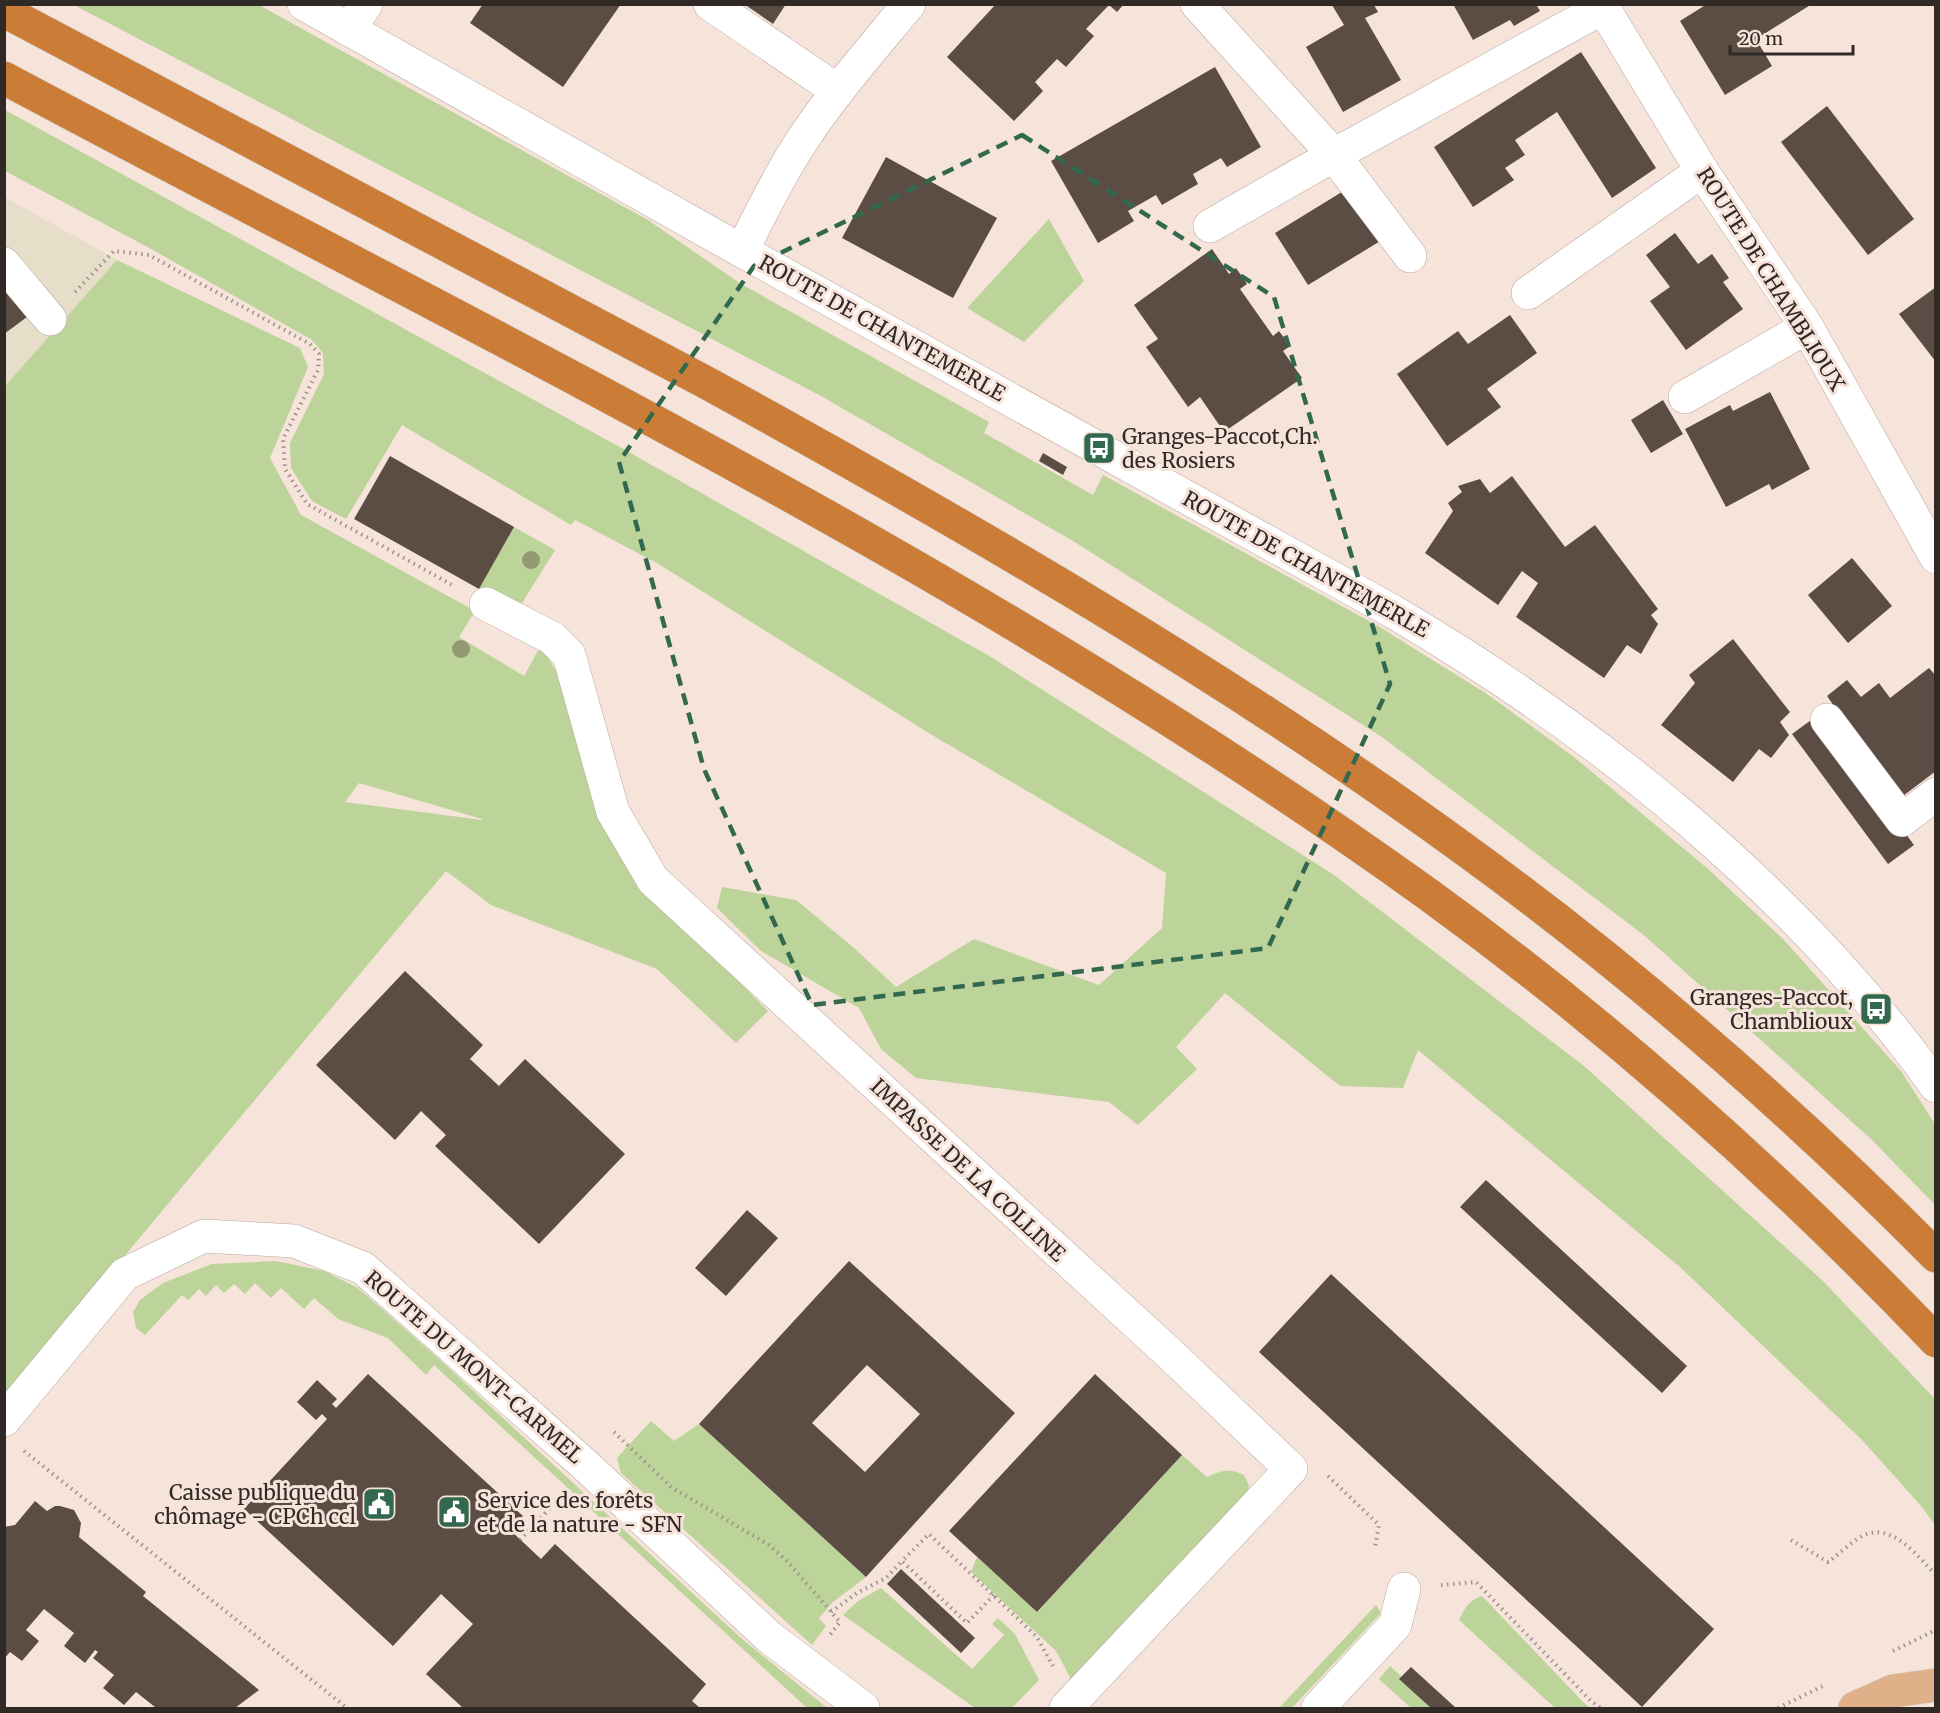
<svg xmlns="http://www.w3.org/2000/svg" width="1940" height="1713" font-family="Merriweather,serif">
<style>
.industrial{fill:#e6dec9}
.green{fill:#bcd39a;fill-rule:evenodd}
.building{fill:#5b4d44;fill-rule:evenodd}
.lines{fill:none;stroke-linecap:round;stroke-linejoin:round}
.minor-casing{stroke:#b8a79e;stroke-width:34}
.major-casing{stroke:#cdcccb;stroke-width:34}
.highway-casing{stroke:#cdcccb;stroke-width:34}
.path{stroke:#9e918a;stroke-width:4;stroke-dasharray:1.5 4.5;stroke-linecap:butt}
.minor{stroke:#fff;stroke-width:33}
.major{stroke:#e0b188;stroke-width:33}
.highway{stroke:#cb7d38;stroke-width:33}
.tree{fill:#959972}
.marked{fill:none;stroke:#32684e;stroke-width:4.5;stroke-dasharray:12 8;stroke-linejoin:round}
.labels{text-anchor:middle;dominant-baseline:central;stroke-width:6;stroke-linejoin:round;paint-order:stroke}
.street-label{font-size:21px;fill:#302926;stroke:#f6e4da}
.poi-label{font-size:21px;fill:#302926;stroke:#f6e4da;text-anchor:start}
</style>
<rect width="100%" height="100%" fill="#f6e4da"/>
<polygon class="industrial" points="5,197 117,260 5,386"/>
<g class="green">
<polygon points="74,5 259,5 648,220 741,284 989,422 984,433 1093,495 1103,475 1378,626 1487,694 1574,757 1707,868 1784,940 1901,1071 1935,1124 1935,1205 1871,1139 1645,936 1382,737 1073,541 821,396"/>
<polygon points="5,110 627,451 991,657 1334,875 1584,1066 1822,1280 1935,1399 1935,1525 1922,1507 1862,1440 1681,1268 1418,1050 1403,1088 1340,1086 1225,993 1176,1047 1197,1069 1138,1125 1109,1102 916,1078 881,1049 859,1008 761,951 717,908 722,887 796,900 853,947 896,987 974,939 1099,985 1162,928 1166,873 932,735 657,563 575,520 571,525 402,425 346,519 312,501 291,468 290,443 324,374 323,353 312,340 153,250 5,171"/>
<polygon points="1049,219 1084,281 1024,342 967,308"/>
<path d="M117,260l183,88 8,19 -38,91 31,57 174,96 -16,26 65,39 17,-31 29,51 60,175 138,140 -32,32 -79,-74 -166,-64 -45,-34 -441,528v-1013zM359,783l123,36v1l-137,-18z"/>
<polygon points="514,527 555,550 522,603 488,590 479,589"/>
<polygon points="276,1261 324,1271 358,1288 439,1359 741,1638 827,1708 807,1708 434,1365 426,1375 388,1338 338,1319 314,1298 304,1309 281,1288 271,1298 255,1283 245,1294 234,1284 224,1293 216,1285 206,1296 199,1289 188,1300 182,1295 145,1335 136,1328 133,1312 140,1300 163,1283 212,1264"/>
<polygon points="651,1421 674,1441 699,1424 866,1577 833,1602 819,1618 826,1626 812,1645 621,1473 617,1458"/>
<path d="M1182,1455l25,22c14,-7 23,-9 37,-2l5,11 -2,8 -174,189 -17,-32 -85,-79 6,-15 60,55z"/>
<polygon points="881,1588 972,1669 1004,1635 992,1624 998,1618 1015,1634 1039,1680 1012,1708 975,1708 843,1615 858,1601"/>
<path d="M1482,1596l103,108 6,4h-36l-96,-88c6,-12 10,-20 23,-24z"/>
<polygon points="1376,1605 1381,1613 1292,1708 1279,1708"/>
<polygon points="1390,1666 1436,1708 1411,1708 1379,1679"/>
</g>
<g class="building">
<polygon points="483,4 621,4 563,87 470,23"/>
<polygon points="744,4 786,4 773,24"/>
<polygon points="996,4 1124,4 1117,12 1109,5 1086,29 1094,36 1066,67 1057,59 1035,82 1043,91 1014,121 947,57"/>
<polygon points="1453,4 1536,4 1540,11 1514,26 1510,20 1473,40"/>
<polygon points="1707,4 1812,4 1756,39 1772,66 1725,95 1680,21"/>
<polygon points="1332,5 1374,5 1378,12 1365,18 1401,80 1343,112 1306,47 1344,25"/>
<polygon points="1581,52 1656,168 1612,198 1557,112 1515,140 1525,155 1505,168 1514,180 1473,207 1434,147"/>
<polygon points="1215,67 1261,147 1227,167 1221,158 1193,174 1198,184 1162,205 1156,195 1128,211 1134,221 1098,243 1051,161"/>
<polygon points="1827,106 1914,219 1868,255 1781,142"/>
<polygon points="886,157 997,218 953,298 842,238"/>
<polygon points="1350,187 1382,240 1308,285 1275,233"/>
<polygon points="1675,233 1698,264 1712,254 1729,278 1723,282 1743,309 1686,350 1650,301 1670,287 1646,255"/>
<polygon points="1212,249 1229,274 1236,268 1247,284 1240,289 1273,336 1279,331 1290,346 1283,351 1302,378 1224,432 1200,397 1188,407 1146,347 1158,339 1134,305"/>
<polygon points="1936,287 1936,362 1899,314"/>
<polygon points="4,289 27,317 4,334"/>
<polygon points="1510,315 1537,353 1487,389 1501,407 1447,446 1397,374 1458,331 1468,344"/>
<polygon points="1770,392 1810,469 1772,490 1769,484 1726,507 1685,429 1730,405 1733,411"/>
<polygon points="1663,400 1683,434 1651,453 1631,420"/>
<polygon points="1043,453 1067,467 1063,475 1039,461"/>
<polygon points="390,456 514,527 479,589 354,519"/>
<polygon points="1512,476 1565,547 1595,525 1658,609 1651,615 1658,624 1641,654 1627,645 1604,678 1516,617 1538,583 1522,571 1498,605 1425,553 1453,511 1448,503 1462,492 1458,486 1480,479 1490,493"/>
<polygon points="1852,558 1892,606 1848,643 1808,595"/>
<polygon points="1733,639 1790,712 1780,722 1789,735 1771,758 1759,749 1733,782 1661,725 1695,683 1689,675"/>
<polygon points="1929,668 1936,676 1936,771 1899,799 1827,696 1847,680 1861,697 1879,683 1890,698"/>
<polygon points="1818,715 1914,845 1888,864 1792,734"/>
<polygon points="405,971 483,1045 470,1059 499,1086 525,1059 625,1154 539,1244 435,1146 446,1135 421,1111 395,1140 316,1065"/>
<polygon points="1486,1180 1687,1366 1662,1393 1460,1207"/>
<polygon points="747,1210 778,1238 726,1296 695,1268"/>
<path d="M849,1261l166,152 -149,164 -167,-153zM867,1365l53,49 -55,58 -53,-49z"/>
<polygon points="1331,1274 1714,1629 1642,1707 1259,1352"/>
<polygon points="368,1374 523,1516 510,1530 541,1559 555,1544 706,1684 692,1701 700,1708 463,1708 426,1674 473,1624 441,1594 393,1646 244,1509 327,1419 322,1414 316,1420 297,1402 317,1380 337,1399 332,1404 336,1408"/>
<polygon points="1095,1374 1182,1455 1037,1612 949,1531"/>
<polygon points="35,1501 47,1511 55,1506 60,1506 74,1510 81,1523 79,1537 146,1592 143,1596 259,1690 235,1708 154,1708 155,1707 136,1692 124,1705 103,1688 114,1675 93,1658 98,1652 95,1650 85,1663 64,1646 74,1633 44,1609 26,1630 39,1641 22,1661 10,1652 4,1659 4,1527 15,1525"/>
<polygon points="901,1569 975,1638 961,1653 887,1584"/>
<polygon points="1411,1667 1456,1708 1431,1708 1399,1679"/>
</g>
<g class="lines">
<g class="minor-casing">
<g id="minor">
<path d="M304,4l438,247 650,360c207,122 403,279 544,475"/>
<polyline points="710,4 838,91"/>
<polyline points="1197,4 1334,155 1602,8"/>
<polyline points="1601,4 1702,171 1807,327 1936,557"/>
<polyline points="349,30 366,4"/>
<polyline points="1210,226 1334,155 1410,256"/>
<path d="M742,251c18,-37 37,-75 59,-109 32,-49 71,-93 108,-138"/>
<polyline points="4,264 50,319"/>
<polyline points="1528,293 1702,171"/>
<polyline points="1685,397 1807,327"/>
<polyline points="486,604 552,638 569,655 613,812 653,880 1170,1354 1291,1469 1066,1708"/>
<polyline points="1827,720 1902,820 1936,794"/>
<polyline points="4,1420 125,1274 204,1236 294,1241 363,1268 584,1464 769,1637 863,1708"/>
<polyline points="1318,1708 1395,1625 1404,1589"/>
</g>
</g>
<g class="major-casing">
<polyline id="major" points="1855,1708 1893,1691 1936,1685"/>
</g>
<g class="highway-casing">
<g id="highway">
<path d="M4,11l703,372c260,143 517,291 757,466 168,122 325,259 472,407"/>
<path d="M4,78c483,258 980,496 1425,817 182,132 351,283 507,446"/>
</g>
</g>
<g class="path">
<polyline points="75,292 114,251 149,255 310,344 319,354 318,370 283,439 285,469 307,504 454,586"/>
<polyline points="614,1432 671,1487 769,1545 788,1562 840,1622 829,1636"/>
<polyline points="24,1451 347,1708"/>
<polyline points="1328,1476 1379,1525 1375,1547"/>
<polyline points="520,1540 551,1507"/>
<path d="M1791,1540l37,22c11,-8 22,-19 34,-26 30,-15 55,20 74,39"/>
<polyline points="1441,1585 1476,1582 1591,1701 1601,1708"/>
<polyline points="994,1595 967,1623 902,1561 929,1534 1037,1637 1053,1666"/>
<polyline points="831,1612 857,1593 886,1578 902,1561"/>
<polyline points="1893,1651 1936,1630"/>
<polyline points="1778,1708 1825,1685"/>
</g>
<use href="#minor" class="minor"/>
<use href="#major" class="major"/>
<use href="#highway" class="highway"/>
</g>
<g class="tree">
<circle cx="531" cy="560" r="9"/>
<circle cx="461" cy="649" r="9"/>
</g>
<path class="marked" d="M1022,135l252,162 116,387 -122,264 -456,57 -108,-236 -85,-307 135,-196z"/>
<defs>
<g id="bus-square" transform="scale(1.725)"><rect x="-9" y="-9" width="18" height="18" rx="4" fill="#32684e" stroke="#f6e4da"/><path d="M-5-6H5V4H4V6H2V4H-2V6H-4V4H-5ZM-3.5-4V0h7V-4ZM-3.5 1.2v1.5H-2V1.2ZM2 1.2v1.5H3.5V1.2Z" fill="#fff"/></g>
<g id="civic-square" transform="scale(1.725)"><rect x="-9" y="-9" width="18" height="18" rx="4" fill="#32684e" stroke="#f6e4da"/><path d="M-.6-6.5H3V-4.5H.6V-3L4-1V1h2V6H-6V1h2V-1L-.6-3ZM-1.2 2.5V6h2.4V2.5Z" fill="#fff"/></g>
</defs>
<g fill-rule="evenodd">
<use href="#bus-square" x="1099" y="448"/>
<use href="#bus-square" x="1876" y="1009"/>
<use href="#civic-square" x="379" y="1504"/>
<use href="#civic-square" x="454" y="1512"/>
</g>
<g class="labels">
<g class="street-label">
<text transform="translate(1771 279) rotate(58)">ROUTE DE CHAMBLIOUX</text>
<text transform="translate(882 328) rotate(29)">ROUTE DE CHANTEMERLE</text>
<text transform="translate(1306 564) rotate(29)">ROUTE DE CHANTEMERLE</text>
<text transform="translate(968 1170) rotate(43)">IMPASSE DE LA COLLINE</text>
<text transform="translate(474 1367) rotate(41)">ROUTE DU MONT-CARMEL</text>
</g>
<g class="poi-label">
<text x="1122" y="436">Granges-Paccot,Ch.<tspan x="1122" dy="24">des Rosiers</tspan></text>
<text x="1853" y="997" text-anchor="end">Granges-Paccot,<tspan x="1853" dy="24">Chamblioux</tspan></text>
<text x="356" y="1492" text-anchor="end">Caisse publique du<tspan x="356" dy="24">chômage - CPCh ccl</tspan></text>
<text x="477" y="1500">Service des forêts<tspan x="477" dy="24">et de la nature - SFN</tspan></text>
</g>
</g>
<rect width="1940" height="1713" fill="none" stroke="#302926" stroke-width="12"/>
<path d="M1730 45v9h123v-9" fill="none" stroke="#302926" stroke-width="3"/>
<text x="1739" y="45" font-size="18" fill="#302926" stroke="#f6e4da" stroke-width="4.5" paint-order="stroke">20 m</text>
</svg>
